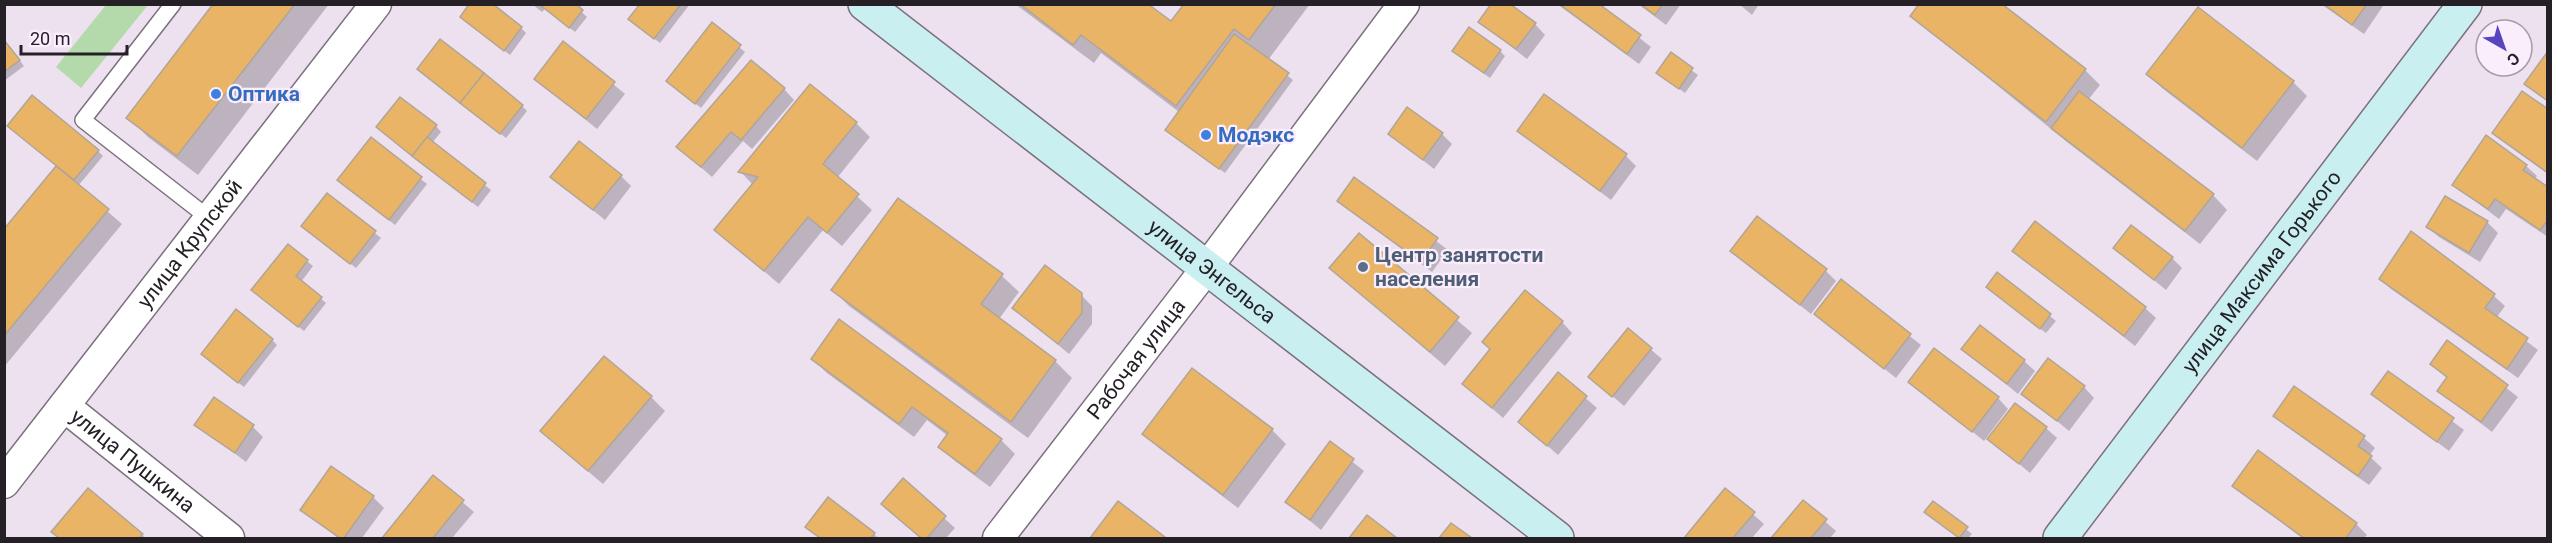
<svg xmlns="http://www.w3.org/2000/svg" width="2552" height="543" font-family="Roboto,sans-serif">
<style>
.green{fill:#b4daab}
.shadow{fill:#0003}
.building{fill:#e9b466;stroke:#b0a597;stroke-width:1.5}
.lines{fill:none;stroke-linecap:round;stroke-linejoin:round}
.lane-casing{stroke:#7b707d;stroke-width:18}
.street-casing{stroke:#7b707d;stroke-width:33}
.secondary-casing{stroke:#7b707d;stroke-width:36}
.lane{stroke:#fff;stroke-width:15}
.street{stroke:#fff;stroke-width:30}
.secondary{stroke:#caeff1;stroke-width:33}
.shop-dot{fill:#3f7fe0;stroke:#faedfc;stroke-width:2}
.service-dot{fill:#5c6f8a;stroke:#faedfc;stroke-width:2}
.labels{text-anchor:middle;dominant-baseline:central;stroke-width:4.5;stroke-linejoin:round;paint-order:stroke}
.shop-label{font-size:21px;font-weight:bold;fill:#366cbe;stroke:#faedfc;text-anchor:start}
.street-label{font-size:21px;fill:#252026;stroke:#faedfc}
.service-label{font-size:21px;font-weight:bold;fill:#4e5e75;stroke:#faedfc;text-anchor:start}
</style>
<rect width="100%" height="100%" fill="#ede0ef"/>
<polygon class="green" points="106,5 148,5 81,88 56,67"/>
<g class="shadow">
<polygon points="215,4 329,4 198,175 148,137 128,117"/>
<polygon points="532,4 573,4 587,17 575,32 545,9 542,12"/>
<polygon points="642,4 690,4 660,43 636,24"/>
<polygon points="1015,4 1146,4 1171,24 1185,4 1310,4 1268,60 1293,80 1225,173 1172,135 1179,112 1101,53 1094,63"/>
<polygon points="1557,4 1596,4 1651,47 1639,64"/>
<polygon points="1638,4 1681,4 1666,25"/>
<polygon points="1739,4 1759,4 1752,15"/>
<polygon points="1999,4 2085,70 2100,85 2088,100 2213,195 2227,210 2200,244 2067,142 1912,16"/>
<polygon points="2321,4 2382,4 2383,6 2364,34"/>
<polygon points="468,22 521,28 526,33 510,55"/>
<polygon points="1480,22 1535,24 1545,35 1527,59"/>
<polygon points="712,25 745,52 701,108 673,86"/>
<polygon points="4,41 24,66 4,81"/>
<polygon points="564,43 625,94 597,129 536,79"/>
<polygon points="1500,51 1505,56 1490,78 1459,56"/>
<polygon points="2548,54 2548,102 2526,84"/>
<polygon points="1671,55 1698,75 1685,93 1658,73"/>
<polygon points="2148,73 2293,82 2307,96 2257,161 2162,88"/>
<polygon points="424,74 522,106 527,111 506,138"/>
<polygon points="784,89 794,100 752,149 743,141 712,177 689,157"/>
<polygon points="2548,111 2548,174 2494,133"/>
<polygon points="856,123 870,137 837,178 872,210 842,246 823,230 779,284 716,230 753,185 740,171"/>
<polygon points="436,126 441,132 432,143 491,190 478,207 383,133"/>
<polygon points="1519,131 1626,156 1636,166 1611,200"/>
<polygon points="1390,134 1442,134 1452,144 1434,169"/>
<polygon points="371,139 427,184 395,225 344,185"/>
<polygon points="98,151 103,156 78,186 122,224 4,367 4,232 58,166"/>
<polygon points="2526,166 2537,176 2534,180 2548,189 2548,237 2506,209 2499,219 2454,185"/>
<polygon points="621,176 631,186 605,220 552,177"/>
<polygon points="1355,179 1448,250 1432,272 1339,201"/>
<polygon points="327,195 381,238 356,268 308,231"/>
<polygon points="2446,198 2487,222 2498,233 2480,262 2439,237 2428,227"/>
<polygon points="899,200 1002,276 1019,292 999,319 1055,361 1072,378 1028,438 849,306 833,290"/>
<polygon points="2411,233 2494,296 2505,306 2496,318 2538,350 2518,378 2391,289 2381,279"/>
<polygon points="1359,235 1472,333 1445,366 1331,268"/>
<polygon points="288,246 313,266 301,282 326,303 304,331 258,295"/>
<polygon points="2115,248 2172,258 2182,268 2166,290"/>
<polygon points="2014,250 2145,308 2156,318 2135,346"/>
<polygon points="1732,251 1826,271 1836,281 1811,314"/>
<polygon points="1998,274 2056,321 2046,333 1993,292"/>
<polygon points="1841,281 1921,345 1896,378 1816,314"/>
<polygon points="1081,295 1092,306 1092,324 1069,354 1014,308"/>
<polygon points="1562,322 1572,333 1503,418 1464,384"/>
<polygon points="1628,330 1662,359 1624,406 1590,377"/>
<polygon points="272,340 277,345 244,387 208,359"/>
<polygon points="2447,342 2518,397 2492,432 2439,391 2448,379 2432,364"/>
<polygon points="1963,349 2024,361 2035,371 2018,394"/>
<polygon points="812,358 1001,440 1015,454 990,487 955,461 940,447 948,436 927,420 914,437 827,373"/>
<polygon points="2388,373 2464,430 2449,451 2373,394"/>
<polygon points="1558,374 1597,408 1558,455 1520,422"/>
<polygon points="1910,382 1998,398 2008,409 1984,441"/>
<polygon points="2084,387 2094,398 2069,431 2023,393"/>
<polygon points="2294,388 2364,438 2375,448 2369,456 2382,468 2369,485 2286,426 2275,416"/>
<polygon points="651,397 665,411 603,484 557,445"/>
<polygon points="196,424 253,427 263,437 246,462"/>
<polygon points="2046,428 2057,438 2030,473 1989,439"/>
<polygon points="1272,430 1286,444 1238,508 1159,448 1144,434"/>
<polygon points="1330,444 1364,471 1321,530 1287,502"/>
<polygon points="433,477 474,512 452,538 384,538"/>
<polygon points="903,481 955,528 946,538 922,538 894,514"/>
<polygon points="2234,486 2356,524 2367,535 2364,538 2302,538"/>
<polygon points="88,490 142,535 146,538 60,538 53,532"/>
<polygon points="1725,490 1764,524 1752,538 1686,538"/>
<polygon points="373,497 384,508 362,538 338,538 302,510"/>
<polygon points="828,499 874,534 878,538 819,538 807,527"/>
<polygon points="1803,502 1836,531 1830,538 1773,538"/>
<polygon points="1119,503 1164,538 1092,538"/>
<polygon points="1933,503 1972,534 1968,538 1959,538 1932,517"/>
<polygon points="1367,517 1394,538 1351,538"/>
</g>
<g class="building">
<polygon points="213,4 295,4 177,156 126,118"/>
<polygon points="469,4 493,4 522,27 504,51 460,17"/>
<polygon points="539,4 576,4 583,10 569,28"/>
<polygon points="640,4 681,4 654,39 628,19"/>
<polygon points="1020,4 1148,4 1171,21 1184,4 1276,4 1249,40 1234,29 1176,106 1081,35 1073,45"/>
<polygon points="1491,4 1510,4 1536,23 1516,49 1478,22"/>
<polygon points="1559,4 1599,4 1641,35 1627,54"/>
<polygon points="1640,4 1663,4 1655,15"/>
<polygon points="1919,4 2002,4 2086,69 2046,122 1910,16"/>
<polygon points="2323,4 2367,4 2352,25"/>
<polygon points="2198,7 2294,81 2242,148 2146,74"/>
<polygon points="712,22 741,45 695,104 666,81"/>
<polygon points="1469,27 1501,50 1484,73 1452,51"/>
<polygon points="1234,34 1289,73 1219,169 1165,130"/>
<polygon points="440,39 484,73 460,103 417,69"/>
<polygon points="4,40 20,60 4,72"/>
<polygon points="563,41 615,82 586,119 534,79"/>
<polygon points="2548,51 2548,101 2524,84"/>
<polygon points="1671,52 1693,68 1679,89 1656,73"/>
<polygon points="751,60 785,88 741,140 731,132 701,167 676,147"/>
<polygon points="484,73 523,105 500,134 460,103"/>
<polygon points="810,84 857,122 823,164 859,194 827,233 808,217 764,271 714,230 758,177 738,172"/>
<polygon points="2079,91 2214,194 2185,231 2051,128"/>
<polygon points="2522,91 2548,109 2548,173 2492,133"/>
<polygon points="1544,94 1627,154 1600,191 1517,131"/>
<polygon points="32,95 99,150 74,180 7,126"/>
<polygon points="400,97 437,125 412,156 376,127"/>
<polygon points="1407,107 1443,133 1423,160 1388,134"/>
<polygon points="2486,135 2527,165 2523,170 2548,187 2548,220 2540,230 2495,199 2488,209 2452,185"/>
<polygon points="371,137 422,177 389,220 337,180"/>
<polygon points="427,137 486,183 472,202 412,156"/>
<polygon points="579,141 622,175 593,210 550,177"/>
<polygon points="56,166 109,209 4,336 4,229"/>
<polygon points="1354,177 1438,238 1421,262 1337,201"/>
<polygon points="327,193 376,231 350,264 301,226"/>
<polygon points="2445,196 2488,221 2469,253 2426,227"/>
<polygon points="898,198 1003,274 981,304 1056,360 1011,422 831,290"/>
<polygon points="1757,216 1827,269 1800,305 1730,251"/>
<polygon points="2035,221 2146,307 2124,336 2012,251"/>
<polygon points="2131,225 2173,257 2154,280 2113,248"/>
<polygon points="2411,231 2495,294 2485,308 2528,338 2507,369 2379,279"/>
<polygon points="1359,233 1459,317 1430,352 1329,268"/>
<polygon points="288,244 308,260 296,276 322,297 298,327 251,290"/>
<polygon points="1045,265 1082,293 1082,313 1058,344 1012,308"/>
<polygon points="1997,272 2051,314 2040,329 1986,287"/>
<polygon points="1841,279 1911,334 1884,369 1814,314"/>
<polygon points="1525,290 1563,321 1492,408 1462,384 1490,349 1482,342"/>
<polygon points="236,309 273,339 238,383 201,354"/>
<polygon points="839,319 1002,439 975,474 938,447 948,433 912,407 899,424 811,359"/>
<polygon points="1980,325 2025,360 2007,384 1961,349"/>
<polygon points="1628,328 1652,348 1612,397 1588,377"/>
<polygon points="2447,340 2508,385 2481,422 2437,391 2447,377 2430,364"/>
<polygon points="1934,348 1999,397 1972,432 1908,382"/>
<polygon points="604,356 652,396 588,471 540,431"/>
<polygon points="2048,358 2085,386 2057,421 2021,394"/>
<polygon points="1192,368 1273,429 1223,495 1142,434"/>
<polygon points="2388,371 2454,418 2437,442 2371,394"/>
<polygon points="1558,372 1587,396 1547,446 1518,422"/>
<polygon points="2294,386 2365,436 2358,446 2372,456 2358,476 2273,416"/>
<polygon points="214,397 254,425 235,453 194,425"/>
<polygon points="2015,403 2047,427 2019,464 1987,439"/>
<polygon points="1330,441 1354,459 1310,520 1285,502"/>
<polygon points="2258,450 2357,523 2346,538 2304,538 2232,486"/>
<polygon points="331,466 374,496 344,538 340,538 300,510"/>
<polygon points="433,475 464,500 433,538 382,538"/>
<polygon points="903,478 946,516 927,538 921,538 881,504"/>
<polygon points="88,488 143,534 139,538 59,538 51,532"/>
<polygon points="1725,488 1755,512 1733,538 1684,538"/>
<polygon points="828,497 875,533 871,538 820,538 805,527"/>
<polygon points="1803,500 1827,519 1811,538 1771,538"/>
<polygon points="1118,501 1165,537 1164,538 1090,538"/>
<polygon points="1933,501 1968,527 1959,538 1924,512"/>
<polygon points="1367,515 1397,538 1349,538"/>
<polygon points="1451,523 1472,538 1439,538"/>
</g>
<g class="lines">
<g class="lane-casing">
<polyline id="lane" points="173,4 83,120 210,219"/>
</g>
<g class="street-casing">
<g id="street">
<path id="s1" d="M64,406l165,132"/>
<path id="s2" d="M4,483l372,-479"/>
<path id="s3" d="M998,538l208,-269 198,-265"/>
</g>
</g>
<g class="secondary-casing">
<g id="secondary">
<path id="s4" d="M865,4l692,534"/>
<path id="s5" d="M2060,538l405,-534"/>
</g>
</g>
<use href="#lane" class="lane"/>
<use href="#street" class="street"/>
<use href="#secondary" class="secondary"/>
</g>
<g class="shop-dot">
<circle cx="216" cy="94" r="6"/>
<circle cx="1206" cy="135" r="6"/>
</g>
<circle class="service-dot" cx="1363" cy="267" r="6"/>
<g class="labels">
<g class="shop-label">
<text x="228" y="94">Оптика</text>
<text x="1218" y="135">Модэкс</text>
</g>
<g class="street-label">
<text stroke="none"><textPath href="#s2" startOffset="303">улица Крупской</textPath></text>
<text stroke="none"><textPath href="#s4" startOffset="438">улица Энгельса</textPath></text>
<text stroke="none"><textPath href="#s5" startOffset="334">улица Максима Горького</textPath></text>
<text stroke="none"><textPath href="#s3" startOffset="226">Рабочая улица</textPath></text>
<text stroke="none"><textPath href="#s1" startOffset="88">улица Пушкина</textPath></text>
</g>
<g class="service-label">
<text x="1375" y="255">Центр занятости<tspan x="1375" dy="24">населения</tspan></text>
</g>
</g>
<rect width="2552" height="543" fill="none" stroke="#252026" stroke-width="12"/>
<g transform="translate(2504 48) rotate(140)"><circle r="28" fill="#faedfc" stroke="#a59ba6" stroke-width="1.5"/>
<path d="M0-4.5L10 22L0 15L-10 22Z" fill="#5845be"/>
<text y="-9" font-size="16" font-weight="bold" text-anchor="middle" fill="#252026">С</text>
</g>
<path d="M21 45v9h106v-9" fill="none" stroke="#252026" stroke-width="3"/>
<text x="30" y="45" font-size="18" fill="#252026" stroke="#faedfc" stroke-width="4.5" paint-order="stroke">20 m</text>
</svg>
